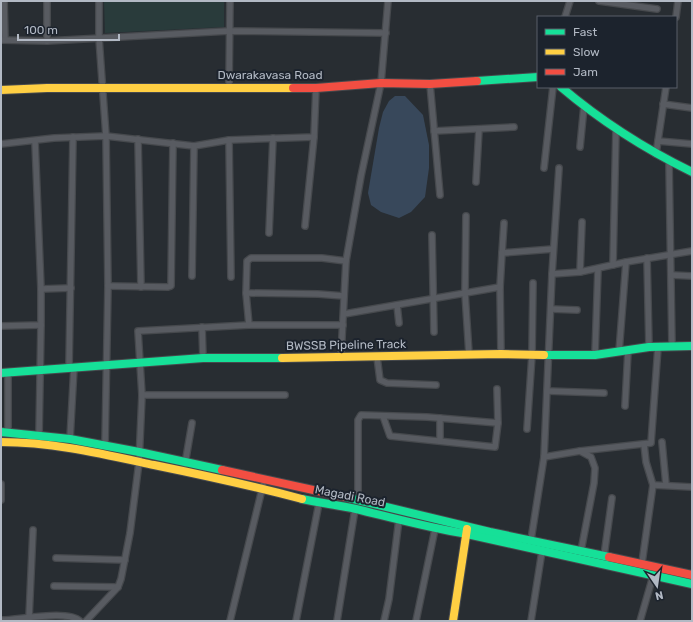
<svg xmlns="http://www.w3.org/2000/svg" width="693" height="622" font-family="Rubik,sans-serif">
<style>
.green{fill:#293b3b}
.water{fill:#38485b}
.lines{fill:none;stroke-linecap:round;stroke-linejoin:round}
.street-casing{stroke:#46494d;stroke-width:8}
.fast-casing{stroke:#46494d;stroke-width:10}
.slow-casing{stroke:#46494d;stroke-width:10}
.jam-casing{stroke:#46494d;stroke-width:10}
.street{stroke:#585b61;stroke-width:5.5}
.fast{stroke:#16e098;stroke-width:8}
.slow{stroke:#ffcf43;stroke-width:8}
.jam{stroke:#f24e42;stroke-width:8}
.labels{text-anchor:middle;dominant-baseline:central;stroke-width:4;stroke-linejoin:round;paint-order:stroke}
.street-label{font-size:12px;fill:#b2b9c4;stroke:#1c232d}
</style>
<rect width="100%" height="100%" fill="#282d32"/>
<polygon class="green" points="104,1 224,1 224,27 105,33"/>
<polygon class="water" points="395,96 405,96 423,115 429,145 429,168 425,197 411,212 399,218 381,212 371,205 368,193 379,128 383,112 389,101"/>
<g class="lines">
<g class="street-casing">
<g id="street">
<polyline points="4,1 5,40"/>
<polyline points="99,1 99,38 106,136 108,286 105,446"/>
<polyline points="599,1 657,9"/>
<polyline points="565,17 570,1"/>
<polyline points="676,17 678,1"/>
<polyline points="1,40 47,41 229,31 386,33"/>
<polyline points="47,41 47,1"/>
<polyline points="430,84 440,195"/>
<polyline points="229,87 230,1"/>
<polyline points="663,104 692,108"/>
<polyline points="434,131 514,127"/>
<polyline points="138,139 141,287"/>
<polyline points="229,140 231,277"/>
<polyline points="658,141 692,144"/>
<polyline points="1,144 54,138 106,136 194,146 229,140 314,137 316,88"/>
<polyline points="580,147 584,106"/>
<polyline points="656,154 666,87"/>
<polyline points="669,162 672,346"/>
<polyline points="544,168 553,87"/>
<polyline points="476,182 479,129"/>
<polyline points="466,216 465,293 469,354"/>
<polyline points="504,223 502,253 553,249"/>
<polyline points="305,226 314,137"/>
<polyline points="269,233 273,138"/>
<polyline points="432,235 434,332"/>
<polyline points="647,258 649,347"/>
<polyline points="613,265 616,129"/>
<polyline points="580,272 582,222"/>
<polyline points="552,274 580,272 626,262 692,251"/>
<polyline points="671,275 692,276"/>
<polyline points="192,276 194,146"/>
<polyline points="108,286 168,287 171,286 173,143"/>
<polyline points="41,289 71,288"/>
<polyline points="246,293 318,294 344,296"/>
<polyline points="397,305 399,323"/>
<polyline points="551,309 577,310"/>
<polyline points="344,314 500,287"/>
<polyline points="249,325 246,293 247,261 251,258 322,258 346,261"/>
<polyline points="1,326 41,325 41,289 35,141"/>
<polyline points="202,327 203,358"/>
<polyline points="619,352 626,262"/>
<polyline points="501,354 500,287 502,253"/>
<polyline points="595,355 598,269"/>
<polyline points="341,356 346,261 361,176 381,83 388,1"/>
<polyline points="377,357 380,380 387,383 436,385"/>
<polyline points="69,368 73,137"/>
<polyline points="547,391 604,393"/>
<polyline points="142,395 285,395"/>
<polyline points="625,406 628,351"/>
<polyline points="383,416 390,436 495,447 498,423 497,389"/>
<polyline points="440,418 440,441"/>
<polyline points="527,429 532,355 533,283"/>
<polyline points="8,433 8,372"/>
<polyline points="39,436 41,325"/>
<polyline points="70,439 74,367"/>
<polyline points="662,442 666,485"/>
<polyline points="580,451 591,457 595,468 594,483 581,551"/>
<polyline points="544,457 580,451 651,443 658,347"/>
<polyline points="185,464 192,423"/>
<polyline points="1,484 1,500"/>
<polyline points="653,485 692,487"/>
<polyline points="358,500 358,420 361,415 427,417 498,423"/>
<polyline points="531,540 544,457 552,274 559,168"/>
<polyline points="604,556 612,498"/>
<polyline points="56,558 125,560"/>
<polyline points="642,563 653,485 646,462 644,444"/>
<polyline points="54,586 118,587"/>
<polyline points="29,618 33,530"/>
<path d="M1,620c18,0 67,-11 79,1"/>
<polyline points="86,621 118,587 121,579 130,533 139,462 142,395 138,331 249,325 343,325"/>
<polyline points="230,621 263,485"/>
<polyline points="296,621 319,503"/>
<polyline points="337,621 355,509"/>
<polyline points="384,621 389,599 399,519"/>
<polyline points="416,621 435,529"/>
<polyline points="531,621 542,551"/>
<polyline points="640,621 653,576"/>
</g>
</g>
<g class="fast-casing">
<g id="fast">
<polyline points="477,81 538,77"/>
<path d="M561,87c40,34 84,62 131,85"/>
<polyline points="544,355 595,355 649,347 692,346"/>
<polyline points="1,373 203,358 282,358"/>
<polyline points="1,432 70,439 139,452 222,470"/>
<polyline points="345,497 490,532 609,557"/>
<path d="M302,499c18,4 36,6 54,10 37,9 73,19 111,25l225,50"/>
</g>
</g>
<g class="slow-casing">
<g id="slow">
<polyline points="1,90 47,88 293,88"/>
<polyline points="282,358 501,354 544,355"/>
<path d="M1,442c52,0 102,12 153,23 49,10 99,21 148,34"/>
<polyline points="453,621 467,529"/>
</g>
</g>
<g class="jam-casing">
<g id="jam">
<polyline points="293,88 316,88 381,83 430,84 477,81"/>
<polyline points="222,470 345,497"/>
<polyline points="609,557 692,575"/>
</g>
</g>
<use href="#street" class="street"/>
<use href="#fast" class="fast"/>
<use href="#slow" class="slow"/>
<use href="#jam" class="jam"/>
</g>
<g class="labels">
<g class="street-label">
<text x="270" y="75">Dwarakavasa Road</text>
<text transform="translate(346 345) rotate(-1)">BWSSB Pipeline Track</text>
<text transform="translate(350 496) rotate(11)">Magadi Road</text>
</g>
</g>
<rect width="693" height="622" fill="none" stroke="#b2b9c4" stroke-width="4"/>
<rect x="537" y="16" width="140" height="72" fill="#1c232d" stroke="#585f69"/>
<rect x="545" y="29" width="20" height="6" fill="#16e098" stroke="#585f69"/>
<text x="573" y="36" font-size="12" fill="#b2b9c4">Fast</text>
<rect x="545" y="49" width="20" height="6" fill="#ffcf43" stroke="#585f69"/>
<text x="573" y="56" font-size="12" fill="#b2b9c4">Slow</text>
<rect x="545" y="69" width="20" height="6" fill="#f24e42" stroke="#585f69"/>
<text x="573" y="76" font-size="12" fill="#b2b9c4">Jam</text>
<g transform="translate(657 586) rotate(167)" stroke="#1c232d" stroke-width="3" paint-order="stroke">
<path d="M0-3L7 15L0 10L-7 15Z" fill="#b2b9c4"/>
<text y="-6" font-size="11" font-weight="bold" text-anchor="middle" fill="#b2b9c4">N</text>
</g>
<path d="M18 34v6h101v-6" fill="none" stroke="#b2b9c4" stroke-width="2"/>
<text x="24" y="34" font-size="12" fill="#b2b9c4" stroke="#1c232d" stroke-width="3" paint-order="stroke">100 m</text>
</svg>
